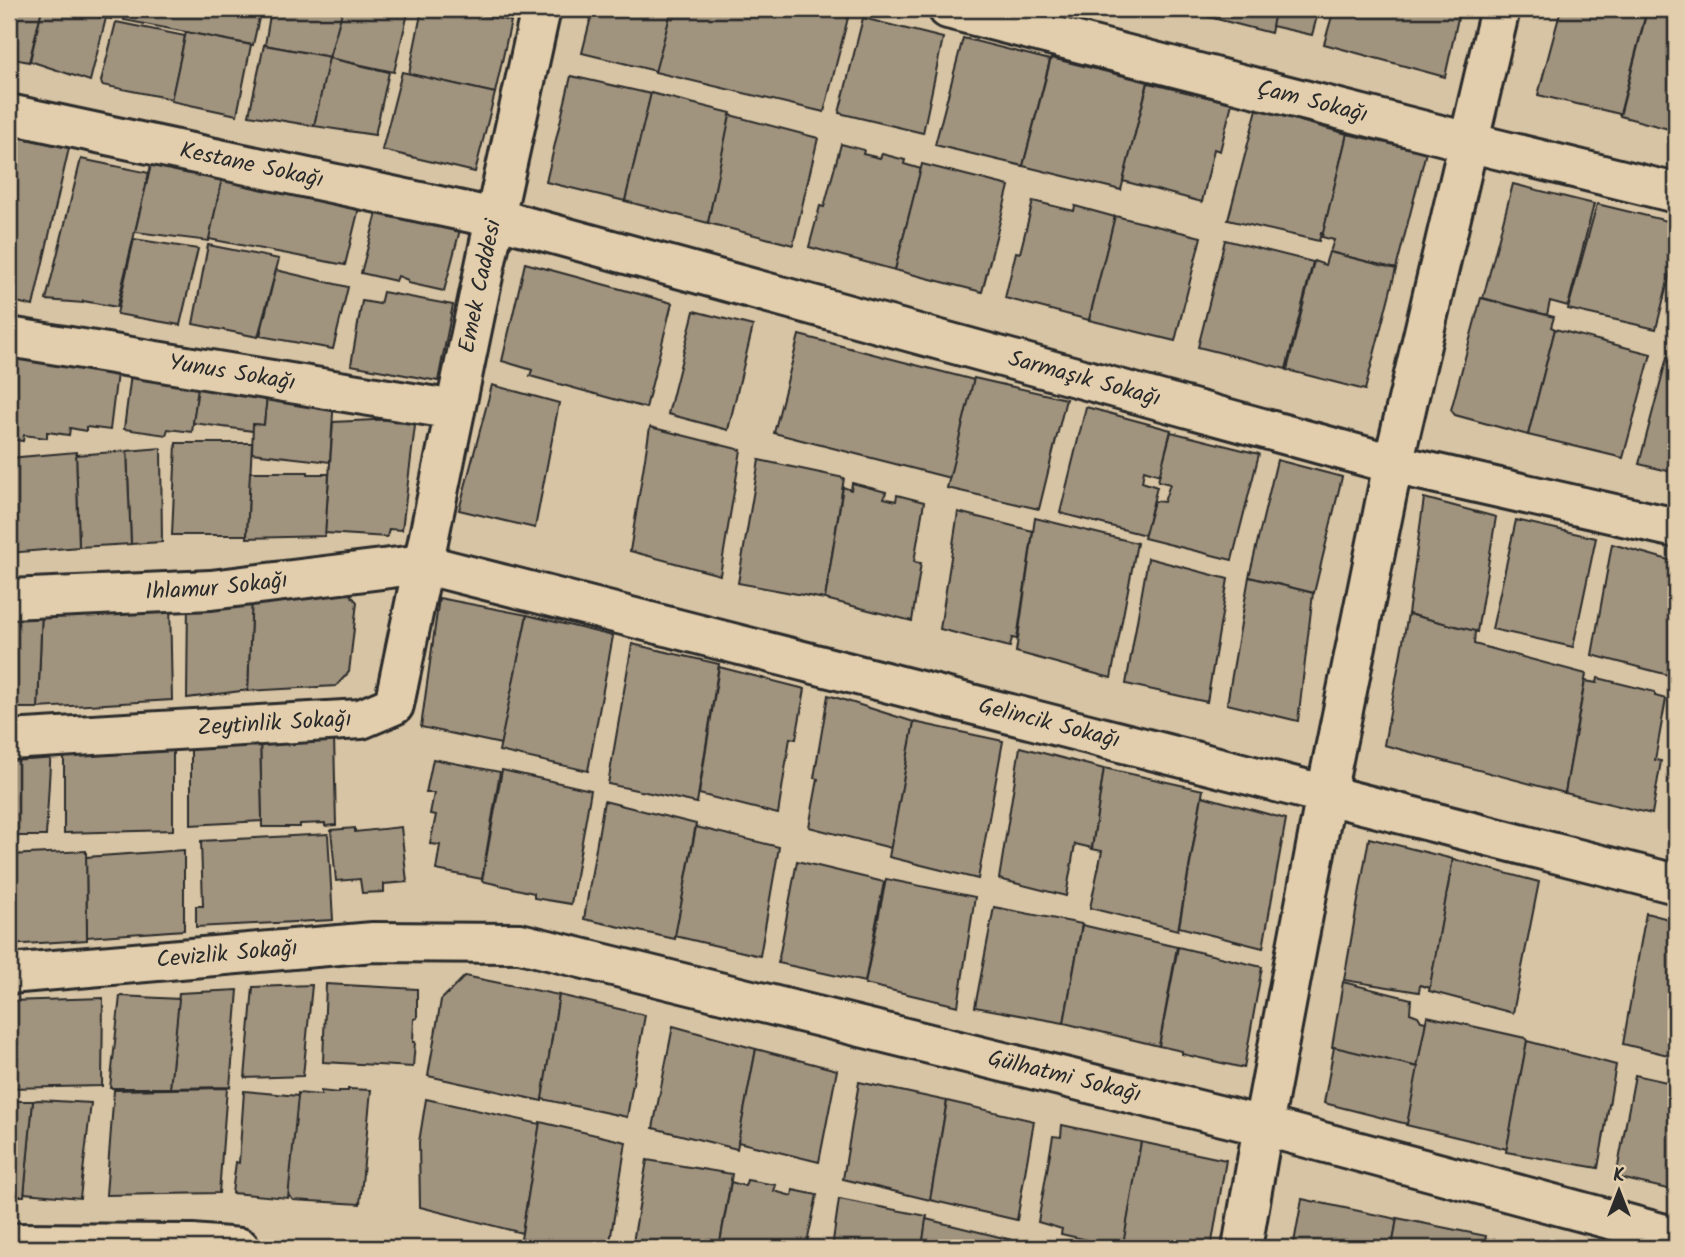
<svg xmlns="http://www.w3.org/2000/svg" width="1685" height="1257" font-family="Kalam,sans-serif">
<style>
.building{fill:#a1947f;stroke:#2b2b2b;stroke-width:2}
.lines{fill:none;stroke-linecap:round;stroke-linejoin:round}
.minor-casing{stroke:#2b2b2b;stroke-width:44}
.minor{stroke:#e2ceac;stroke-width:38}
.labels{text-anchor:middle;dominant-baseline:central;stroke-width:5;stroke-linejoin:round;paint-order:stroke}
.street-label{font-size:23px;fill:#2b2b2b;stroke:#e2ceac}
</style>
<rect width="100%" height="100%" fill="#d7c4a4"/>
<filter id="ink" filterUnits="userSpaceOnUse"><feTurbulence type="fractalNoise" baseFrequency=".0143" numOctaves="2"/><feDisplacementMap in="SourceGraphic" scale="14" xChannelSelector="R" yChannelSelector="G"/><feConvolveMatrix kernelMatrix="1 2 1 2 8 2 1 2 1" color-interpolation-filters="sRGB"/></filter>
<g filter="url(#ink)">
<g class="building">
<polygon points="9,9 42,9 29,62 9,58"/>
<polygon points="42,9 62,9 106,18 90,81 30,61"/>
<polygon points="61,9 114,9 111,19"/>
<polygon points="126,9 261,9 253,45 124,20"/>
<polygon points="271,9 343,9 330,57 265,45"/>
<polygon points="343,9 409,9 394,72 329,58"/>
<polygon points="422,9 452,9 511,21 495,93 409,74"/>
<polygon points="593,9 672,9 656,71 582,53"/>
<polygon points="672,9 845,9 850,10 824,112 655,72"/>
<polygon points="1178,9 1276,9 1271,33"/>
<polygon points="1276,9 1319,9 1312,35 1272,26"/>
<polygon points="1334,9 1460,9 1445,77 1324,44"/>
<polygon points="1561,9 1632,9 1646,13 1620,114 1538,95"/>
<polygon points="1647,11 1676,19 1676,131 1620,116"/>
<polygon points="863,18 943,38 923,133 839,113"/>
<polygon points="116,22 185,36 172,99 102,85 101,81"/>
<polygon points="186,32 251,45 237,115 171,101"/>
<polygon points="963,38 1050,60 1023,166 935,145"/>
<polygon points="264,45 330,57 314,126 249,115"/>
<polygon points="329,58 389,72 375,135 314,126"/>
<polygon points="1051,58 1148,82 1121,190 1023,166"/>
<polygon points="402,72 495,93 475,172 382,150"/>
<polygon points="571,76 651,94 625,201 546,182"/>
<polygon points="1148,83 1232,103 1220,151 1214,149 1202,202 1123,181"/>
<polygon points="651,93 731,113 708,223 625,201"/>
<polygon points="1257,109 1347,134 1323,234 1321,233 1319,241 1228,220"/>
<polygon points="730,115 818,138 793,245 708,223"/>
<polygon points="1347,134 1426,152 1396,269 1330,252 1334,240 1322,237"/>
<polygon points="9,135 69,148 33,306 9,300"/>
<polygon points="841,144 864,150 863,154 880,158 882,154 905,160 904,164 921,169 895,270 809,247 820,206 824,207"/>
<polygon points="81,159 149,173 117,307 83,301 83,303 46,300"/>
<polygon points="922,164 1009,186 982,292 895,270"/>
<polygon points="151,165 222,179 209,241 135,232"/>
<polygon points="222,179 360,204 345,265 209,239"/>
<polygon points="1513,184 1594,204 1568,306 1550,301 1547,315 1483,298"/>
<polygon points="1033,201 1074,211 1075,206 1115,217 1089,320 1005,298 1016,252 1020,253"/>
<polygon points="1597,204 1676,223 1676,250 1656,329 1568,309"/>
<polygon points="378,209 461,226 444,291 408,283 408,280 398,276 396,281 361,273"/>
<polygon points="1115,216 1201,237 1175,341 1089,320"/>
<polygon points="134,239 198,249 180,325 117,314"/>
<polygon points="1225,240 1313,262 1286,369 1198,347"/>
<polygon points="208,245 279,259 258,337 193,324"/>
<polygon points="1329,252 1396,269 1365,390 1287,370 1314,261 1325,265"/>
<polygon points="525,263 672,303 646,408 530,376 532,370 502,361"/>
<polygon points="276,270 348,287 333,349 260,336"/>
<polygon points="383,292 453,305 438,381 351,365 362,301 380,304"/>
<polygon points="1481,298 1554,317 1551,327 1555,329 1528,435 1455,415 1451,410"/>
<polygon points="694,311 753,326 728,430 668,414"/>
<polygon points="1555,329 1651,354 1623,458 1528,435"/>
<polygon points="799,335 974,380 950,478 774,433"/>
<polygon points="9,347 119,357 110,430 86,427 86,431 70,428 69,435 47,432 47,438 24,435 23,441 9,439"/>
<polygon points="1667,357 1676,359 1676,473 1639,464"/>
<polygon points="133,358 201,369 192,432 168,429 166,435 124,429"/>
<polygon points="200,373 268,387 264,425 253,424 253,431 193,423"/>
<polygon points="974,378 1066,399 1039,509 947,488"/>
<polygon points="492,385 559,403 535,528 459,510"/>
<polygon points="268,387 334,397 330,462 252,453 253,424 264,425"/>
<polygon points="1086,407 1171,430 1160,475 1144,470 1142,482 1157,487 1145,535 1060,513"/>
<polygon points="416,418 402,530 389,529 387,537 325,533 333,422"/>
<polygon points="650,427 741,450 720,575 630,551"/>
<polygon points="1171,432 1259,454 1232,560 1144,538 1154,501 1164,502 1170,484 1158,481"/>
<polygon points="176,443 252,443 247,535 172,535"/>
<polygon points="161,448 162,542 131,544 127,451"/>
<polygon points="127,451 131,544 79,547 76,455"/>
<polygon points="76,452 79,547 9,553 9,458"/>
<polygon points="759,460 844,478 825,599 738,583"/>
<polygon points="1277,460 1342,477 1314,593 1249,577"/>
<polygon points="250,472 308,472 308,474 329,474 325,536 247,538"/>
<polygon points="852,483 886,492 884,498 896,501 897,495 924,502 914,562 921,563 912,621 825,599 843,487 851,490"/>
<polygon points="1424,498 1496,517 1477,632 1408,614"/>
<polygon points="958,512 1033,531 1017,639 1012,638 1010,647 940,629"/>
<polygon points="1035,518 1137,543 1111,678 1016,652"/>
<polygon points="1516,520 1596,538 1573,647 1492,629"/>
<polygon points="1612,544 1676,562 1676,677 1592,655"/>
<polygon points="1148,558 1228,579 1207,702 1126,684"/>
<polygon points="1249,577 1313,593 1298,721 1227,704"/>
<polygon points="341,584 357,602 349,672 336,686 248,691 252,590"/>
<polygon points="252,593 248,690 187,698 188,599"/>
<polygon points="439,598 527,615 501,744 421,727"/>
<polygon points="170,600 172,700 38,708 42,607"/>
<polygon points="42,607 38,708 9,708 9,609"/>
<polygon points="1408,614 1475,631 1474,644 1586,674 1565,793 1384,745"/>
<polygon points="527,615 613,636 588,771 499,751"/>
<polygon points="632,644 719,664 697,803 608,784"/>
<polygon points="719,667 805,689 796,739 790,738 778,814 699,794"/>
<polygon points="1598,678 1655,692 1655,696 1666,699 1655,760 1661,761 1652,814 1565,793 1585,681 1597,683"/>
<polygon points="828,695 914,722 891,848 809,827 818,779 814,778"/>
<polygon points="914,722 1003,741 978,879 889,857"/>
<polygon points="334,736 336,825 325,826 325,823 300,824 300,827 262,827 260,738"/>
<polygon points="191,738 260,738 262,821 191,825"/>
<polygon points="173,740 173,830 64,833 64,744"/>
<polygon points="9,747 51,747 46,836 9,836"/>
<polygon points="1020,747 1104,769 1092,848 1075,844 1066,896 999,879"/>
<polygon points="433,759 500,772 482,879 436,870 440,845 430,844 436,815 430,814 434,793 426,793"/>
<polygon points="1104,768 1203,790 1178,930 1090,908 1102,851 1092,849"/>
<polygon points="502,770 591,790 571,904 534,898 534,893 482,881"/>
<polygon points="1202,796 1286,819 1263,948 1179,927"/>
<polygon points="604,801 696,824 675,939 584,919"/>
<polygon points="401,827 407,882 384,884 384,892 362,893 360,879 336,881 331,830 355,828 355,832"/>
<polygon points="696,827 779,847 760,956 675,936"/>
<polygon points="328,834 333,920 196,927 196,906 203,906 201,841"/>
<polygon points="1369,838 1453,859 1430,988 1420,985 1419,992 1344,980"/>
<polygon points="184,850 184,930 87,937 86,857"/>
<polygon points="86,851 87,940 9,945 9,855"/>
<polygon points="1453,859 1539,882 1513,1013 1429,991"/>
<polygon points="797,861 884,882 865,982 778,963"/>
<polygon points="886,879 975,897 958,1006 865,984"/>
<polygon points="994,907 1082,924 1064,1023 975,1007"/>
<polygon points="1646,913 1676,921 1676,1057 1623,1044"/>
<polygon points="1082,925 1177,947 1159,1046 1064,1023"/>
<polygon points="1178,947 1262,967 1244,1068 1182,1054 1182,1051 1159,1046"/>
<polygon points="465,976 559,995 542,1101 428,1076 441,1000"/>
<polygon points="1343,982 1411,999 1410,1013 1418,1016 1421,1021 1426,1022 1418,1067 1332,1047"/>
<polygon points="326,984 417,989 417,1018 414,1019 413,1042 415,1042 413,1067 323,1062"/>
<polygon points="312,985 303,1076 245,1078 253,987"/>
<polygon points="238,990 230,1087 170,1088 179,993"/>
<polygon points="559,995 645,1015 627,1117 542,1099"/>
<polygon points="120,996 179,999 170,1088 110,1088"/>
<polygon points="103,998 102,1086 9,1088 9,1001"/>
<polygon points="1427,1016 1525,1038 1527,1041 1507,1149 1406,1125"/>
<polygon points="673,1026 756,1049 737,1149 653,1128"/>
<polygon points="1527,1041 1616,1065 1598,1168 1506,1152"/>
<polygon points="1334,1047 1418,1067 1407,1124 1324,1103"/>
<polygon points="756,1049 837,1070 819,1162 738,1142"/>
<polygon points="1635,1075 1676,1084 1676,1191 1616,1177"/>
<polygon points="859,1082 947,1101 930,1200 843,1179"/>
<polygon points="227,1088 219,1193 106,1195 114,1090"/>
<polygon points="348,1089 371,1090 360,1204 293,1200 288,1195 298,1093 321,1095 321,1091 339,1093 339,1091 348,1091"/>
<polygon points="244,1091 298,1096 288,1198 232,1193 236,1162 239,1163"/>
<polygon points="426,1099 540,1124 522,1233 420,1207 419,1142"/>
<polygon points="38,1100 91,1103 80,1198 24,1193 33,1101"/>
<polygon points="9,1101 33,1101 24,1196 9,1196"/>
<polygon points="947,1101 1034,1121 1017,1220 930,1200"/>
<polygon points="540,1122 626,1142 609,1248 559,1248 521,1239"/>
<polygon points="1062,1125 1141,1142 1123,1248 1061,1234 1062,1229 1038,1222 1053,1136 1061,1137"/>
<polygon points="1141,1142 1226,1160 1211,1248 1142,1248 1123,1245"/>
<polygon points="647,1160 732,1174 719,1248 632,1248"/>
<polygon points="747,1180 776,1185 774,1191 792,1196 793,1190 817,1195 806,1248 719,1248 731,1182 745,1186"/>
<polygon points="839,1199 927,1216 922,1248 832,1248"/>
<polygon points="1302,1199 1397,1219 1392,1248 1293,1248"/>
<polygon points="1397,1218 1486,1236 1484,1248 1392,1248"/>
<polygon points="926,1219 1012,1240 1010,1248 922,1248"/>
<polygon points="1505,1242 1531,1248 1503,1248"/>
</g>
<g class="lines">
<g class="minor-casing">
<g id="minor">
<path id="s1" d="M948,9l520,133 208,51"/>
<path id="s2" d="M9,114l486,104 898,246 283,64"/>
<path id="s3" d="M9,337l446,73"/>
<path id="s4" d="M9,599l202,-9 212,-26 1253,320"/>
<path id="s5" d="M9,740l352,-21 33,-14 101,-487 46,-209"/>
<path id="s6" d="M9,974l364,-32 147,1 743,183 413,111"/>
<polyline points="9,1243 192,1244 240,1248"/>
<polyline points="1242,1248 1263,1126 1326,794 1393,464 1500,9"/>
</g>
</g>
<use href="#minor" class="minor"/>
</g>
</g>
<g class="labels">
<g class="street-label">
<text stroke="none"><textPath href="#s1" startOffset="376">Çam Sokağı</textPath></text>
<text stroke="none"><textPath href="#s2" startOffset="248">Kestane Sokağı</textPath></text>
<text stroke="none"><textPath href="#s5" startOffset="816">Emek Caddesi</textPath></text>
<text stroke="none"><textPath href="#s3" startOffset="226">Yunus Sokağı</textPath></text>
<text stroke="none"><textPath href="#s2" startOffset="1108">Sarmaşık Sokağı</textPath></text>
<text stroke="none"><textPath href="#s4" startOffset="208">Ihlamur Sokağı</textPath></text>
<text stroke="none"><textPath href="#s5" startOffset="266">Zeytinlik Sokağı</textPath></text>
<text stroke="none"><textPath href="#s4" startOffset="1062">Gelincik Sokağı</textPath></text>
<text stroke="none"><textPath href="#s6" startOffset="219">Cevizlik Sokağı</textPath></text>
<text stroke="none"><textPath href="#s6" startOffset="1073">Gülhatmi Sokağı</textPath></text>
</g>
</g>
<rect width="1685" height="1257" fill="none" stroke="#e2ceac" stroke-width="35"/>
<rect x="18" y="18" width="1650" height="1222" fill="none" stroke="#2b2b2b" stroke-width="2.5" filter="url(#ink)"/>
<g transform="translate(1619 1191)" stroke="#e2ceac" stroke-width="5" paint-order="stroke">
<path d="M0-5L12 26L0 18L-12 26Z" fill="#2b2b2b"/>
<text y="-10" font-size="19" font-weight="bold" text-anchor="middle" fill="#2b2b2b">K</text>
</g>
</svg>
